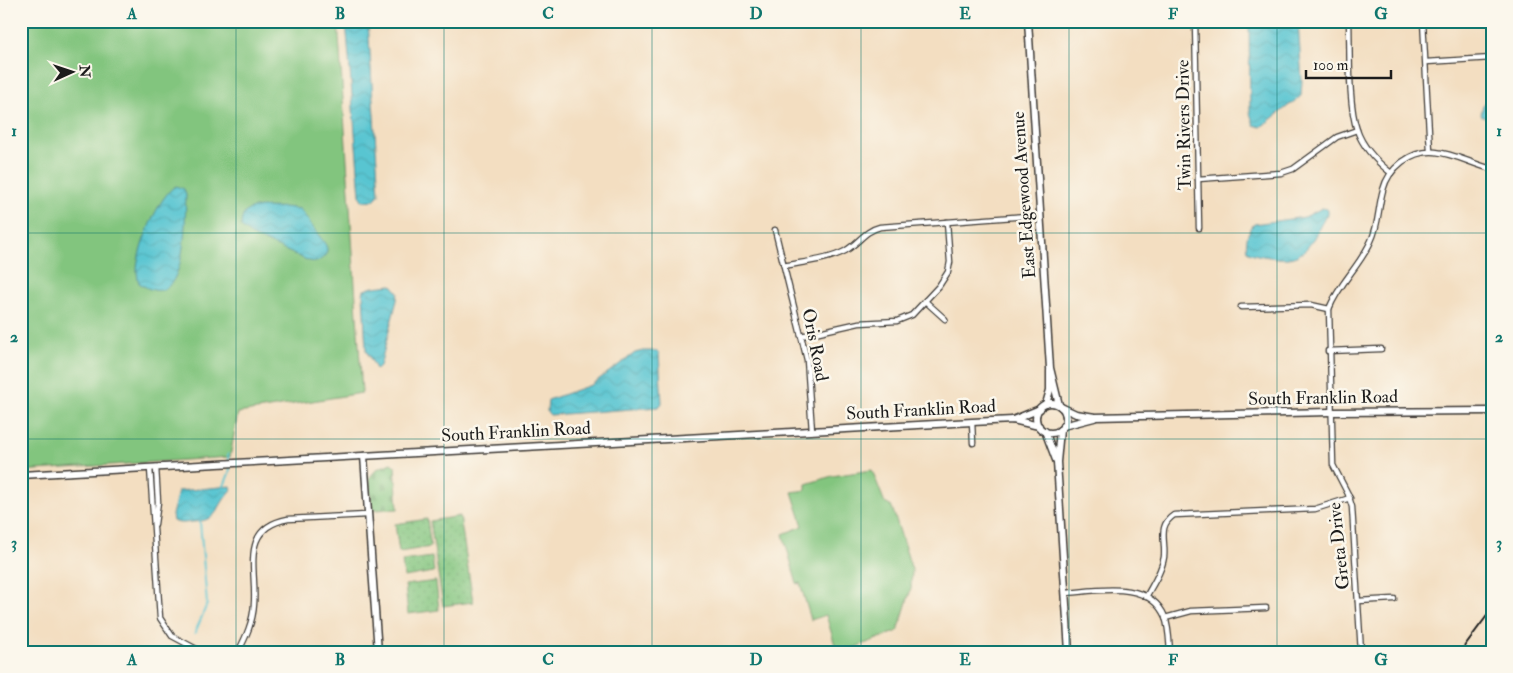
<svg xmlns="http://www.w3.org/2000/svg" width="1513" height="673" font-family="'IM FELL Double Pica',serif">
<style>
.grass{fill:#82c57e;stroke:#4f704d}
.cemetery{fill:url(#cemetery-stones);stroke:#4f704d}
.park{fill:url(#park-dots);stroke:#4f704d}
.water{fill:url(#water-waves);stroke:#3a7076}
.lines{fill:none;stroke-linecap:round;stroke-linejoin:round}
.stream{stroke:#59c5d1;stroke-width:2}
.street-casing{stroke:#3c3935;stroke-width:7}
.secondary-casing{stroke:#3c3935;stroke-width:9}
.street{stroke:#fff;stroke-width:4.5}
.secondary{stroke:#fff;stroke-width:6}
.rail{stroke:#1c1c1c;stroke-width:2}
.grid{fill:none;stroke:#0f766e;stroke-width:1;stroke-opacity:0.55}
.labels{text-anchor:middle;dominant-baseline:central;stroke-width:5;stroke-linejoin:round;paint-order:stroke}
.street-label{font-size:18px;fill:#1c1c1c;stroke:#fbf7ec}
.neatline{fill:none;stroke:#0f766e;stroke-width:2}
.grid-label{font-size:16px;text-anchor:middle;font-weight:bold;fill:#0f766e}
</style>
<defs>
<pattern id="cemetery-stones" width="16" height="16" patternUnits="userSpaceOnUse" patternTransform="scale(1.25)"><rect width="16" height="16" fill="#82c57e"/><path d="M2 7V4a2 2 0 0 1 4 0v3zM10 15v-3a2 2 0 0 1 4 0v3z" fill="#70a96c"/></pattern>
<pattern id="park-dots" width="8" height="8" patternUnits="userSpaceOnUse" patternTransform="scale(1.25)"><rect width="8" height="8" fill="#82c57e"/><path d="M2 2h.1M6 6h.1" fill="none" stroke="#70a96c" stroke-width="1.8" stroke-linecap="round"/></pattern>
<pattern id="water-waves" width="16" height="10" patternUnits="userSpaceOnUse" patternTransform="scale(1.25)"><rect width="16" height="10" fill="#59c5d1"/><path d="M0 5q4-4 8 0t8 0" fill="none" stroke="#4da9b3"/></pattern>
</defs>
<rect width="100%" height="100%" fill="#fbf7ec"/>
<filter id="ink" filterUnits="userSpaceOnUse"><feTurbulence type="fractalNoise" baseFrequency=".02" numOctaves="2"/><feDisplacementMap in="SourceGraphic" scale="10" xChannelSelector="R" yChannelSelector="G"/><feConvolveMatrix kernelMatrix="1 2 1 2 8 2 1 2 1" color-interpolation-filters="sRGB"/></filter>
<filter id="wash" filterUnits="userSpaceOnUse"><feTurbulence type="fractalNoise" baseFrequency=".0096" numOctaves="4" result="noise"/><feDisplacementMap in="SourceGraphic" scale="20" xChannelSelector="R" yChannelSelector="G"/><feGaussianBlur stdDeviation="1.12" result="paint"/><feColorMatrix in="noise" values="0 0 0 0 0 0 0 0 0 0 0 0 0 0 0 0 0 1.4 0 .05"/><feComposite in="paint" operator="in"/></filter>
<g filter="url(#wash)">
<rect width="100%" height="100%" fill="#f3dec1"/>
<g class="grass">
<polygon points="21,21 338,21 362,393 238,413 230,457 21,471"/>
<polygon points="872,470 885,503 892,507 912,570 911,589 898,631 843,652 837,652 826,615 811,620 800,583 797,584 783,534 803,526 792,492 806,490 806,484 832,476"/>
</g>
<polygon class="cemetery" points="391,463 395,466 398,509 372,510 369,478 377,469"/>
<g class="park">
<polygon points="460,516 473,602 443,606 430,521"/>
<polygon points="427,519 431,547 399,552 395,524"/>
<polygon points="432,557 434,572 404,577 402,561"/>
<polygon points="436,581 439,610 408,614 405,585"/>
</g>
<g class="water">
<polygon points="346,21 368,21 379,195 374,200 362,201 360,195"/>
<polygon points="1249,21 1298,21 1302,81 1301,96 1261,127 1254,125 1250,113"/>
<polygon points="1492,103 1492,121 1481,115 1483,104"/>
<path d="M176,186l8,3 2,5c-1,25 2,124 -47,89 -1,-4 -2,-8 -2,-12 -1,-19 22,-77 39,-85z"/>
<path d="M285,207l15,2c6,8 11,16 17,24 8,11 18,18 0,29l-8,-1 -58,-26 -10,-8c0,-27 24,-18 44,-20z"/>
<path d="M1322,208l5,1v5c-17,28 -19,50 -57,43 -8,-1 -16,-2 -23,-6 -2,-8 1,-22 7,-27l51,-7z"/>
<polygon points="392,285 398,292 397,300 380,366 376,369 366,350 363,294 364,290 373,287"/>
<polygon points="643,351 657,351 659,354 662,403 659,407 550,415 547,412 548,400 591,385 635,353"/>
<path d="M231,486l1,4c-17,16 -11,31 -40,32 -6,1 -13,2 -19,-1l-1,-6 6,-24z"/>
</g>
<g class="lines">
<g class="stream">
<polyline points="224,486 230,471 228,454"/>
<polyline points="195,633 207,604 200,522"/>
</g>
</g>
</g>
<g filter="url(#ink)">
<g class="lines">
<g class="street-casing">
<g id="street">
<polyline points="1195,21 1199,228"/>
<path d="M1349,21c1,29 -1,84 8,109 6,18 19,31 34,43"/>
<polyline points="1423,21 1430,151"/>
<polyline points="1426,62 1492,58"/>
<polyline points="1198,179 1281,173 1293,169 1337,137 1357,130"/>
<polyline points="775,230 807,360 812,431"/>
<path d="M784,266c19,-4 44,-6 61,-15 14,-8 19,-20 35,-24l160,-12"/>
<polyline points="925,301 945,319"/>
<polyline points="1241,307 1311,305 1329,309"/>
<polyline points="801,336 859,323 897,321 912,315 939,286 948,272 950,262 947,222"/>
<polyline points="1328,351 1381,349"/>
<polyline points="972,422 973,443"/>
<polyline points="150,468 160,618 172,636 202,652"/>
<polyline points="155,524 158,502 156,467"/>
<path d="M1065,593c32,-2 84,-14 100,24 4,11 4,23 5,35"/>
<path d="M1146,597c7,-13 16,-26 18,-40 2,-16 -7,-31 10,-42l141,-6 35,-11"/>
<polyline points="1358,601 1394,599"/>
<polyline points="1165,618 1191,611 1266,608"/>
<path d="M238,652c8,-15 15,-30 16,-48 3,-34 -15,-76 34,-85l79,-4"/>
<path d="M1361,652l-9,-145 -4,-13 -15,-29 -4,-156c10,-26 31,-43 42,-68 8,-16 7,-34 12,-51 3,-12 10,-21 19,-28 31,-23 58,-1 90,7"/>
</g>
</g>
<g class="secondary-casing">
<g id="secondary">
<polyline points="1028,21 1050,368 1059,405"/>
<circle cx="1051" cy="418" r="15"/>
<polyline points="1046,404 1050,390 1050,371"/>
<polyline points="1061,407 1076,414 1095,417 1330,412 1492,411"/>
<polyline points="1013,420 1040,409"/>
<polyline points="1063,426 1094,418"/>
<polyline points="1060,430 1057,462 1069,652"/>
<polyline points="1045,431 1056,460"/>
<polyline points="364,456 378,652"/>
<polyline points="21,475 972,422 1013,420 1039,426"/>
</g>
</g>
<use href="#street" class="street"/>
<use href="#secondary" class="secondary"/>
<polyline class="rail" points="1460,652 1492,609"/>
</g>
</g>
<path class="grid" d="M236,21v631M444,21v631M652,21v631M861,21v631M1069,21v631M1277,21v631M21,233h1471M21,439h1471"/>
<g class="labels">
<g class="street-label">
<text transform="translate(1184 125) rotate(-91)">Twin Rivers Drive</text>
<text transform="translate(1024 195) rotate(-94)">East Edgewood Avenue</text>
<text transform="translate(815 345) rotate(79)">Oris Road</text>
<text transform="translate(1323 398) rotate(-1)">South Franklin Road</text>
<text transform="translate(921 410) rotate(-3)">South Franklin Road</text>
<text transform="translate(516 432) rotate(-3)">South Franklin Road</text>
<text transform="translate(1339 546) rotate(-96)">Greta Drive</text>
</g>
</g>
<rect width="1513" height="673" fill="none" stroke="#fbf7ec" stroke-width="55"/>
<g transform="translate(72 72) rotate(87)" stroke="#fbf7ec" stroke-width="4" paint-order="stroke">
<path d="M0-4L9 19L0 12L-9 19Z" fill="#1c1c1c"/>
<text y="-8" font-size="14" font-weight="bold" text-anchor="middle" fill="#1c1c1c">N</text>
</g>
<path d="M1306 70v8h85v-8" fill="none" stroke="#1c1c1c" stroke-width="2.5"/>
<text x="1313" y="70" font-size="15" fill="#1c1c1c" stroke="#fbf7ec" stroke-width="4" paint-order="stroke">100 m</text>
<rect x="28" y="28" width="1458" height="618" class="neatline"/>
<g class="grid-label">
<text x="132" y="19">A</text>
<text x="340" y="19">B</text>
<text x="548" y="19">C</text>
<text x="756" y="19">D</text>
<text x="965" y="19">E</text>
<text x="1173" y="19">F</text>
<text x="1381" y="19">G</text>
<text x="14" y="136">1</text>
<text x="1499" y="136">1</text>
<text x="14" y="342">2</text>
<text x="1499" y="342">2</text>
<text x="14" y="548">3</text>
<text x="1499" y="548">3</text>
<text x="132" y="665">A</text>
<text x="340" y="665">B</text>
<text x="548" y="665">C</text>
<text x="756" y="665">D</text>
<text x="965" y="665">E</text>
<text x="1173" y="665">F</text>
<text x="1381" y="665">G</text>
</g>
</svg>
